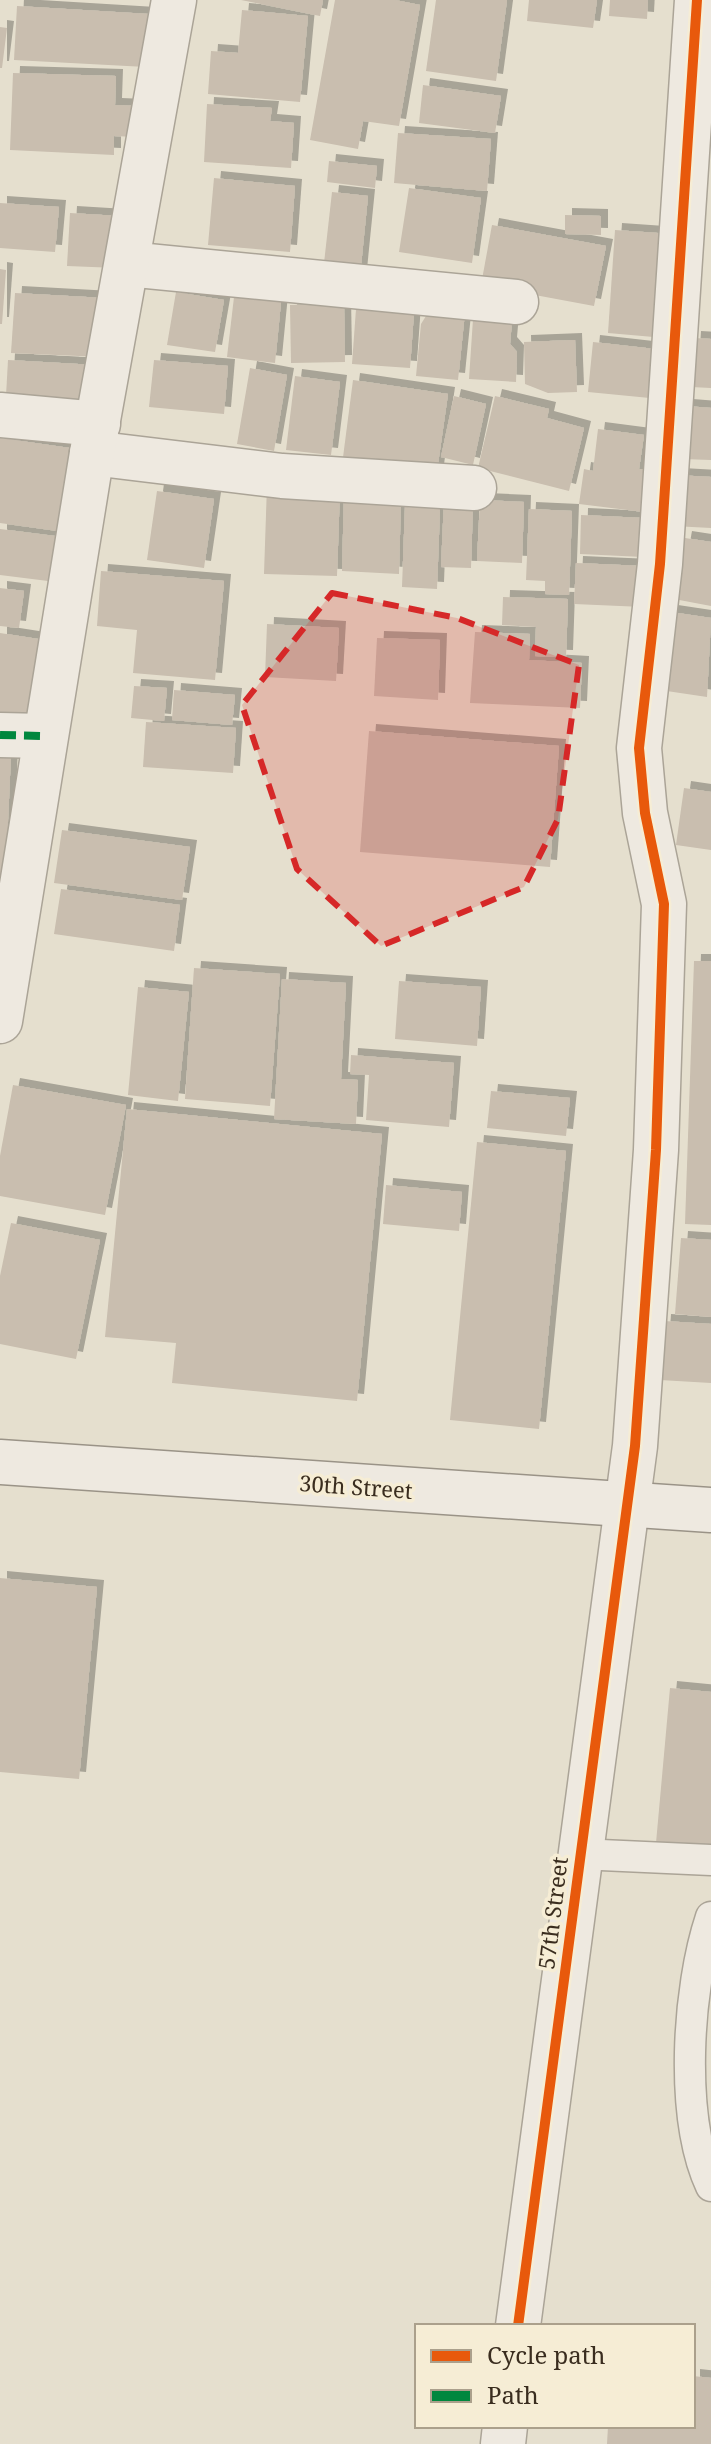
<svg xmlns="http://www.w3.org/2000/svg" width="711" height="2444" font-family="'Noto Serif',serif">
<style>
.building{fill:#c9beaf;filter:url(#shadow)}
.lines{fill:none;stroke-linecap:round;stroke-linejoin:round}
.lane-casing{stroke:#aba497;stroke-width:33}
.street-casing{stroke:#aba497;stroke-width:47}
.secondary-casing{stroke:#9a9387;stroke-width:47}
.lane{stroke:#eee9e0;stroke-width:30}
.street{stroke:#eee9e0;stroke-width:44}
.secondary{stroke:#eee9e0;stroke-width:44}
.quiet{stroke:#00873e;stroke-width:8;stroke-dasharray:16 8;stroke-linecap:butt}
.cycleway-casing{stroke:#f6edd5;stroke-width:15}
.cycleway{stroke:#e8590c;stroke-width:10}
.marked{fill:#d62828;fill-opacity:0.2;stroke:#d62828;stroke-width:6;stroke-dasharray:16 10;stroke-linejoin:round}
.labels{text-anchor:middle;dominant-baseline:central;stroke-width:7;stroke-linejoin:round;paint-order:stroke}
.street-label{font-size:22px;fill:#3a2d1f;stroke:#f6edd5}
</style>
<defs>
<filter id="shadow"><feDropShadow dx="7" dy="-7" stdDeviation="0" flood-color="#0004"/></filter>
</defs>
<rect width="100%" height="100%" fill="#e5dfce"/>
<g class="building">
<polygon points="241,0 323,0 320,16"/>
<polygon points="335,0 395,0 420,5 399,126 363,121 358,149 310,140"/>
<polygon points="436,0 507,0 496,81 426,71"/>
<polygon points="529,0 597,0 593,28 527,21"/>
<polygon points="610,0 648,0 647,19 609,16"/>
<polygon points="17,6 149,14 146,67 14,60"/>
<polygon points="242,10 308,16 300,102 208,94 211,51 238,53"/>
<polygon points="0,27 7,28 2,68 0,68"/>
<polygon points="13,73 116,76 115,105 137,106 136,137 114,136 114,155 10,150"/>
<polygon points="423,85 501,96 495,133 419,123"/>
<polygon points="207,104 272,108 270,121 294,123 291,168 204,162"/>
<polygon points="398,133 491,139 487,191 394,183"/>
<polygon points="329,161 377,166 375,188 327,182"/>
<polygon points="214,178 295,186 290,252 208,245"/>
<polygon points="409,188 481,198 472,263 399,252"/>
<polygon points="332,192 368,196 360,276 323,272"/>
<polygon points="0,203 59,207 55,252 0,248"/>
<polygon points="70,213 119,216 117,268 67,266"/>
<polygon points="565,215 601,216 601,235 565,234"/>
<polygon points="492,225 606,246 594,306 481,285"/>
<polygon points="615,230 672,234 665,338 608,333"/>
<polygon points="0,269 6,270 2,324 0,324"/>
<polygon points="176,292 224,300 215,352 167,345"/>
<polygon points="15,293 105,298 102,357 11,353"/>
<polygon points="234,297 281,302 275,363 227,357"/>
<polygon points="344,304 345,362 291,363 290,305"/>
<polygon points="431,308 465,312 458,380 416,376 421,324"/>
<polygon points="356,309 414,312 410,368 352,364"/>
<polygon points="473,319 512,321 510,344 517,352 516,382 469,379"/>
<polygon points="694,338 711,339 711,388 691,387"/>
<polygon points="575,340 577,392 548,393 525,384 524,342"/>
<polygon points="593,342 664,350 660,399 588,392"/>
<polygon points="8,360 96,365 93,418 5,414"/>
<polygon points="154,360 228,366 224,414 149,407"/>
<polygon points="250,368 287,375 274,451 237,444"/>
<polygon points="295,376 340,382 331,455 286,450"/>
<polygon points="353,380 448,394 436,478 342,465"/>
<polygon points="454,396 486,404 473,465 441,457"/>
<polygon points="495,396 549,409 547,418 584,428 569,491 478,468"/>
<polygon points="686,406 711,408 711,460 682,459"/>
<polygon points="598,429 644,435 639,469 650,470 644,512 579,504 584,469 593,471"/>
<polygon points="0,438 84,450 72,533 0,523"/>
<polygon points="676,475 711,477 711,528 673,526"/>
<polygon points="267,485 340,488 337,576 264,574"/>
<polygon points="157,491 214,499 204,568 147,560"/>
<polygon points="344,495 401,497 399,574 342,571"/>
<polygon points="444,500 473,501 471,568 441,567"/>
<polygon points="480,500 524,502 522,563 477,561"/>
<polygon points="405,507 440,508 437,589 402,587"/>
<polygon points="529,509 572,511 569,595 545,594 545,581 526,580"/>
<polygon points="581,515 644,518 643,557 580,554"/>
<polygon points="0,529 63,537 56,582 0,575"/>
<polygon points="685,538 711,542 711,606 674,599"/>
<polygon points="576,563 644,566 643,607 574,604"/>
<polygon points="101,571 224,581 215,680 133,673 137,630 97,626"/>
<polygon points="0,588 24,591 19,628 0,626"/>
<polygon points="503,597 568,599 566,657 535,656 536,627 502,625"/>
<polygon points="671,612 711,618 707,697 660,690"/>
<polygon points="267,624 339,628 336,681 265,677"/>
<polygon points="475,632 530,634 529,660 582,663 580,708 470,703"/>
<polygon points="0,633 51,641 40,719 0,713"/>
<polygon points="377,638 440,640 438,700 374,696"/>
<polygon points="134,686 167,688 164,721 131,718"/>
<polygon points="174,690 235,695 232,725 172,720"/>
<polygon points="146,722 236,728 233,773 143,767"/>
<polygon points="369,731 559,746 550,867 360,852"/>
<polygon points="0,753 11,754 5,890 0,889"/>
<polygon points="684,788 711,792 711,850 676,845"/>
<polygon points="62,830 190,847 182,900 54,883"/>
<polygon points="61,889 180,905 174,951 54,934"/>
<polygon points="694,961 711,961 711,1225 685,1224"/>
<polygon points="194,968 280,974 270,1106 185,1099"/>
<polygon points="282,979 346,983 341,1079 358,1080 356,1124 274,1119"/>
<polygon points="399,981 481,987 477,1046 395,1039"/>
<polygon points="138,987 189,992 178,1101 128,1095"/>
<polygon points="351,1055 454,1063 449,1127 366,1120 369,1075 350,1074"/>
<polygon points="13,1085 126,1105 105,1215 0,1196 0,1156"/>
<polygon points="491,1091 570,1098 566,1136 487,1128"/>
<polygon points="127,1109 382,1134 357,1401 172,1383 176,1343 105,1337"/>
<polygon points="477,1142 566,1151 539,1429 450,1420"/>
<polygon points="386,1185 462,1192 459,1231 383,1224"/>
<polygon points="11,1223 100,1240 76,1359 0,1344 0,1276"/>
<polygon points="681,1238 711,1240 711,1317 675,1314"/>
<polygon points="664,1321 711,1324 711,1383 660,1380"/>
<polygon points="0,1578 97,1587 79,1779 0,1772"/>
<polygon points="670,1688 711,1692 711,1848 656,1843"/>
<polygon points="693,2376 711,2378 711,2444 607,2444 608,2426 693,2426"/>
</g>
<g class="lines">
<g class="lane-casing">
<g id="lane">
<polyline points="579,1854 711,1860"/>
<path d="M711,1917c-24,72 -32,200 0,269"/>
</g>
</g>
<g class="street-casing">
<g id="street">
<polyline points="127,264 516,302"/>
<polyline points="0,415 98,424"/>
<polyline points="92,453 282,476 474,488"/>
<polyline points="0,735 44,736"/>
<polyline points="0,1021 92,453 174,0"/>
<polyline points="518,2326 635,1446 656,1150 664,904 645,813 639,748 660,564 697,0"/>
<polyline points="503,2444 505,2426"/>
</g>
</g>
<g class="secondary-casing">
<polyline id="secondary" points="0,1462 711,1510"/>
</g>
<use href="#lane" class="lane"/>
<use href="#street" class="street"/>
<use href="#secondary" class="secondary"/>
<polyline class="quiet" points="0,735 44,736"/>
<g class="cycleway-casing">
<polyline id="cycleway" points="518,2326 635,1446 656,1150 664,904 645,813 639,748 660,564 697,0"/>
</g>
<use href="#cycleway" class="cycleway"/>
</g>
<path class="marked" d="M332,593l125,25 122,47 -21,154 -34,68 -143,59 -84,-77 -55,-164z"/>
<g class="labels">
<g class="street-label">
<text transform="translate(356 1486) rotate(4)">30th Street</text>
<text transform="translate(552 1913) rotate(-83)">57th Street</text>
</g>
</g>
<rect x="415" y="2324" width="280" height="104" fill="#f6edd5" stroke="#aba08c" stroke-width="2"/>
<rect x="431" y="2350" width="40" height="12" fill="#e8590c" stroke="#aba08c" stroke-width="2"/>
<text x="487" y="2364" font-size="24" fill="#3a2d1f">Cycle path</text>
<rect x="431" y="2390" width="40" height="12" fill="#00873e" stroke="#aba08c" stroke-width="2"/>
<text x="487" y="2404" font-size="24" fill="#3a2d1f">Path</text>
</svg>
